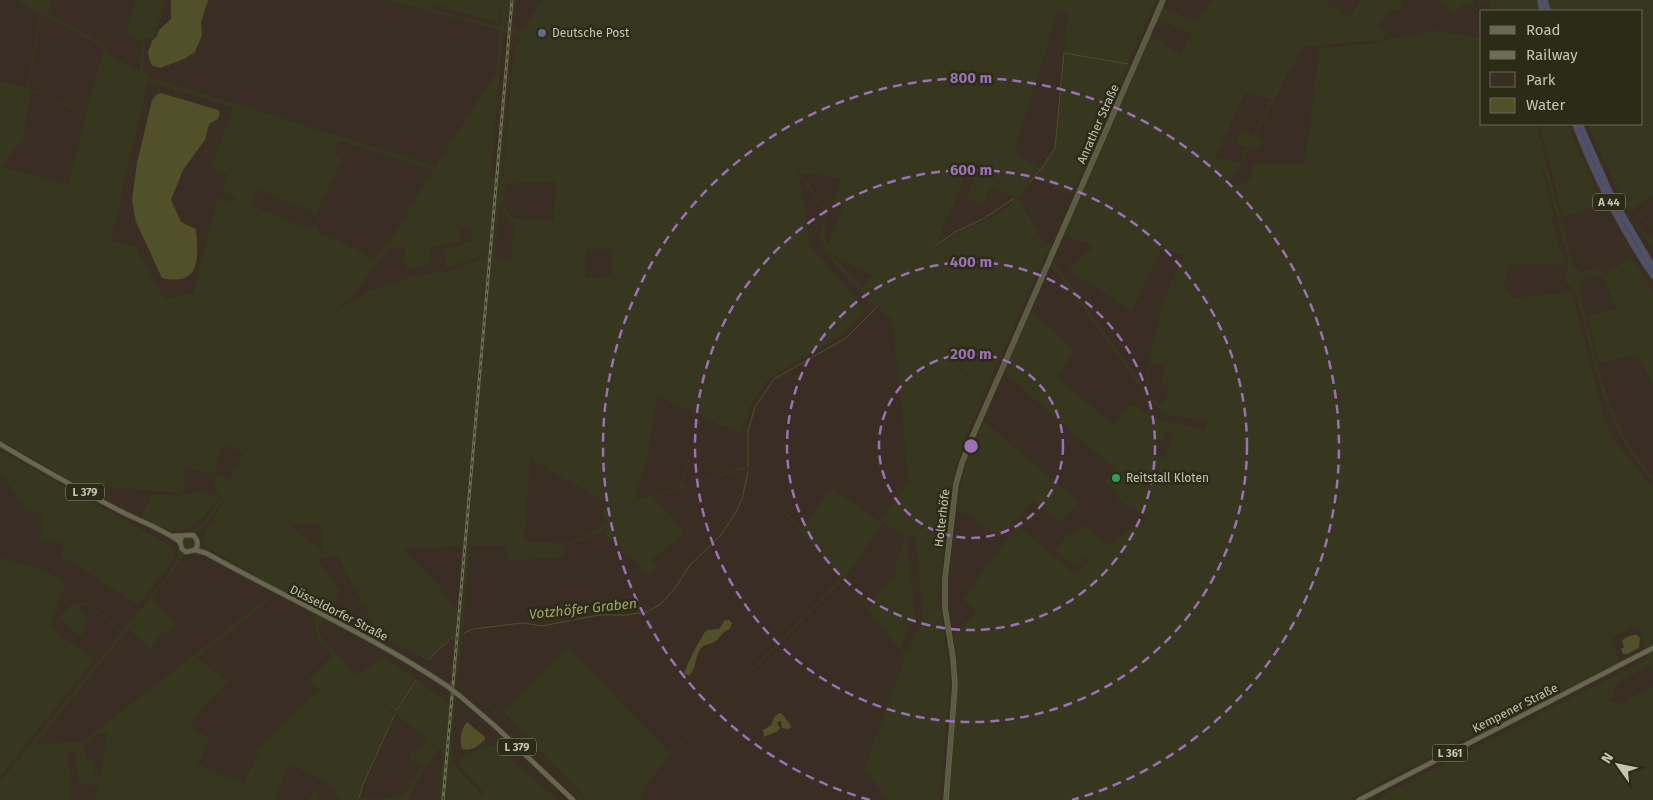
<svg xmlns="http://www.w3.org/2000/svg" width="1653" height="800" font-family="'Fira Sans',sans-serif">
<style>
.green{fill:#3a2d23;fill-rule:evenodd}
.water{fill:#515028}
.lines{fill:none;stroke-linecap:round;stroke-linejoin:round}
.stream{stroke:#515028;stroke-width:1}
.secondary-casing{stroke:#666550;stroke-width:5.5}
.primary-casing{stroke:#54533f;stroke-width:5.5}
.motorway-casing{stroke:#52513d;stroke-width:6}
.secondary{stroke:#5b5b40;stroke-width:4}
.primary{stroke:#686750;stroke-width:4}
.motorway{stroke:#4f4f6e;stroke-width:4.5}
.rail-casing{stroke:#6f6e54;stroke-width:3}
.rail{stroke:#2c2b18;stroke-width:1;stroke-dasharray:4;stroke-linecap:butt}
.primary-bridge-casing{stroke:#54533f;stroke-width:5.5;stroke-linecap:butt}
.primary-bridge{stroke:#686750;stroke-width:4}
.ring{fill:none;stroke:#9c70b6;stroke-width:2.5;stroke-dasharray:9 6}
.service-dot{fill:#5c6f8a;stroke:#2c2b18;stroke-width:2}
.leisure-dot{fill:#2e9e5b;stroke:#2c2b18;stroke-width:2}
.labels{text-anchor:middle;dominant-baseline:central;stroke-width:5;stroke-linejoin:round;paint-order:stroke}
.shield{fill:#2c2b18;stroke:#979680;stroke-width:1}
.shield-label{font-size:11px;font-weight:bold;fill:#c5c4ac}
.poi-label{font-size:12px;fill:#c5c4ac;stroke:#2c2b18;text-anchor:start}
.street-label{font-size:12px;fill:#c5c4ac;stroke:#2c2b18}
.water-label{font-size:14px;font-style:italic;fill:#a5a264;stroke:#2c2b18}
.centre{fill:#9c70b6;stroke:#2c2b18;stroke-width:2.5}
.ring-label{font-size:15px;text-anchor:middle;font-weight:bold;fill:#9c70b6;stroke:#2c2b18;stroke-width:5;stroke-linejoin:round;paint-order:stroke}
</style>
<rect width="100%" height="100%" fill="#37361f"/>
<g class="green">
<polygon points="0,0 16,0 38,12 39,15 27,88 0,80"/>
<polygon points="52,0 135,0 126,28 129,30 128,34 142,41 140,71 106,54 104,47 98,41 48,13"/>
<polygon points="160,0 171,0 171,19 159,30 155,39 202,35 201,22 208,0 385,0 497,29 499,32 496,73 436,166 153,78 143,72 145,38 154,38 165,2"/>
<polygon points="501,0 500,25 498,26 435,10 431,6 432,4 499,23"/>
<polygon points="516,0 542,0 523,31 513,28"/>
<path d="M1156,0h4l-106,244 -6,1 -6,-4 -25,-46 4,1 9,-15 11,-13 -22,-12 1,-2 -5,-5 43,-138 10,1 -4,40 64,12zM1066,54l62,11 -54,125 -6,6 -31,-20 18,-27z"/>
<polygon points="1165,0 1192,1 1193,0 1212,0 1198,22 1162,7"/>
<polygon points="1328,0 1360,0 1351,17 1326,4"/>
<polygon points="1402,0 1443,0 1441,3 1454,13 1466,3 1472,6 1475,0 1486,2 1486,0 1489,0 1493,11 1482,11 1482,38 1432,30 1400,38 1392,38 1373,43 1319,48 1305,164 1253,164 1251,181 1242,181 1241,185 1229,184 1251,147 1257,150 1262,140 1256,137 1274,100 1303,47 1382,40 1385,37 1383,34 1389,35 1378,27 1389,9 1398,11 1402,4"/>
<polygon points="42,14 97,44 101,48 102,56 86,113 29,88"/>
<polygon points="1157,19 1191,34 1181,54 1150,36"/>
<polygon points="503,33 508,34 496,179 491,177"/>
<polygon points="513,35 521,37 514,49 503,179 501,179"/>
<path d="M148,81l85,27 -22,59 17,8 -6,17 13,6 -2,5 -15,-6 -25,96 -29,6 -28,-52 -25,-6zM152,100l66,19 -9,5 -4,16 -22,30 -12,30 10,22 -44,-59z"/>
<polygon points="31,91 86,115 68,185 1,167 23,139"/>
<polygon points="1245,94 1272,99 1253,136 1240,131 1236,144 1248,148 1240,162 1215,158"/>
<polygon points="1536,124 1538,124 1541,131 1563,218 1602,203 1571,134 1568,124 1571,124 1582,153 1606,201 1642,266 1653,281 1653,291 1631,257 1606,273 1595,268 1582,272 1574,267"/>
<polygon points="1584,124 1587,124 1623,202 1653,228 1653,236 1652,234 1645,234 1639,223 1637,225 1653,249 1653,261 1613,191"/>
<polygon points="340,141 433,170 395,233 374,260 337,240 318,233 319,231 315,229 321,217 319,216 312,230 251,205 256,189 316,214 343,159 334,153"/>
<polygon points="1542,168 1544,169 1567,255 1568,268 1564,279 1568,285 1574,288 1577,297 1594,364 1591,367 1572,292 1512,298 1504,286 1510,265 1565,264 1562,251 1559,250 1551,218 1554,217"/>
<path d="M798,172h2l6,13 19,27c1,7 -4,12 -5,19 -2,20 34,54 47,67l-1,3 121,86 60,-136 1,8 -86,199 -7,24h-4l12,-37 24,-57 -95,-68 17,161 -29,41 -49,-34 -29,42 -31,-34 -1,1 70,79 -1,4 -170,172 -101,-105 -64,65 83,88h-3c-34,-34 -65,-72 -102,-103l-1,1 38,35 62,67h-4l-77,-72 -44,-38 7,-56 7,-88h36l2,15 56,-4 -1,-11 33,-11 12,-9 1,1 -4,4 3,10 8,-3 9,20 5,-4 17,22 11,-9 -6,-8 33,-26 -32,-36 94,-28v-2h-5l-56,19 -3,-2 18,-68 40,18 9,-27 19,-29 73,-43 12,-11 11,-15 -55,-64 -4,-32z"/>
<path d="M815,173l13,5 1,-2 12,4 -8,22 11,5 -17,39c-5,-17 1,-20 0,-34l-24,-37z"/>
<path d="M965,178l9,2 -8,17 17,8 8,-19 22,11 2,3c-19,18 -37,22 -58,34 -8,5 -16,10 -23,15z"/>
<polygon points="556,181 554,221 511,218 503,204 506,185 508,184"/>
<polygon points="1653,195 1653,225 1633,209"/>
<polygon points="500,204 508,220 514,222 511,262 494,256 496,252"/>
<polygon points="459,227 470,227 472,241 444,250 446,269 484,254 486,257 445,273 444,272 433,272 409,277 404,280 371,290 336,310 353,295 388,249 405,248 404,258 407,270 431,264 429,248 460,241"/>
<path d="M1063,235l31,11 -26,24 64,41 29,-62 24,6c-24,39 -33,88 -40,133l-93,-129z"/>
<polygon points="585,249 612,249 612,277 585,278"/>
<polygon points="832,255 873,276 862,287"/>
<path d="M1050,263l93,128 20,22 3,2 41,6 -2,8 -46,-9 -28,-16 -18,21 -56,-48 17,-26 -43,-41 -28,62 111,96 -9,14 15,11 -3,6 11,8 2,-2 17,13 -39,27 -26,-21 -8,12 -6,-3 -13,19 23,15 6,-10 6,3 -15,14 -58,-49 -54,74 13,13 -23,22 5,43 -2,-2 -8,-60 -1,-34 7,-78 5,-24 5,-19zM983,420l97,83 -20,19 -26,-22 -35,38 -32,-24 -11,-3 9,-45z"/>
<path d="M1590,275l9,1 4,3 14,30 -30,7 12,47 38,-9 16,31v92c-36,-43 -47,-79 -60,-132 -5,-19 -11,-38 -14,-57l4,-9z"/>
<polygon points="1154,363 1165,364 1162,384 1168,386 1167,395 1161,405 1146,391 1151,364"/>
<path d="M1592,370l4,1c12,46 27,75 57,112v5l-41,-50 -7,-18z"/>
<path d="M657,396l43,20 -19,69 -2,2 -43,13 -2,-2c15,-33 18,-67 23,-102z"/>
<polygon points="1166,430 1174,433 1164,458 1151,453 1156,439 1162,441"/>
<path d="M0,440l77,44 100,9 7,-3 1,-23 29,7 9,-29 20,8 -14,28 -6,-4 -12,-2 4,2 -3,9 6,2 -2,5 6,2c-9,14 -21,37 -39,39 -24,3 -156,-75 -183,-92zM198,491l22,6c-12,13 -28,39 -50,33 -10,-2 -20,-8 -29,-13l11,-23 29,2z"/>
<path d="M0,446l86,49 86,43c4,3 8,8 7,13 -3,20 -43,63 -57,80l-34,-28c-6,-1 -11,2 -17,2l-13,13 23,19c6,-13 9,-17 -2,-28l3,-4h5l34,28 -121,149v-5l95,-119 -46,-30 17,-45c-13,-11 -49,-22 -66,-25v-86l26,38 17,5 -3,23 23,6 -2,12 77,49 36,-46 -1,-11 -9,-6 -162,-90 -2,3z"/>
<polygon points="531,459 609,504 601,513 608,522 594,532 566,543 527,542 524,539"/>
<polygon points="951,484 955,486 952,500 943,595 952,662 953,675 951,679 939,597"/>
<polygon points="225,498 203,538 203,545 279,589 331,613 341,591 317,559 337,555 380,636 428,660 436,650 454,636 451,674 451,686 402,653 242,571 200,546 198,538 199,533"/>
<polygon points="883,522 905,537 894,566 896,572 894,576 874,599 870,608 846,578 846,576"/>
<polygon points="293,523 319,525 321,529 322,550 291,526"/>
<polygon points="915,536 923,615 906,655 901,648 915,614 907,537"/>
<polygon points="462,546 457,610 440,591 442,589 403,549"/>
<polygon points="196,552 205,555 313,614 317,637 332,656 308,680 321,690 305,702 260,748 244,784 198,764 210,738 190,727 197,713 229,682 197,658 268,601 266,599 82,742 36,744 128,629 150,649 163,631 169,633 175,625 168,614 152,599 181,561 187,554"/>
<polygon points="844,579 905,657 864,769 888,800 640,800 646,785 670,756 670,754"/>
<path d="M323,621l6,1c42,21 83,43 122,70l-3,11 -31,-23 -19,31 -2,-1 19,-32 -33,-21 -25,19 -36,-39 -2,-8 2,-6z"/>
<polygon points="1638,625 1646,650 1550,700 1547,698 1620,661 1610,638"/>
<polygon points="1644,655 1649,658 1550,709 1553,702"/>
<polygon points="1650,666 1653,672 1653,686 1619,704 1610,701 1617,683"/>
<polygon points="950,681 953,683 944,800 940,800"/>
<polygon points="367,691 427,739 417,753 413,750 409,758 423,765 402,796 377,799 358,798 363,780 394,714"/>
<polygon points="456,696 497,731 569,800 558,800 493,744 461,758 459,765 482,790 485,799 451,761"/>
<polygon points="1544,698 1544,703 1355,800 1348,800"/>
<polygon points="1545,707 1547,708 1546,711 1381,796 1382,798 1377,800 1363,800"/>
<polygon points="99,733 108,734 100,777 96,776 93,759 86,759 83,745"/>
<polygon points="439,749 443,754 439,800 408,800 418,779"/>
<polygon points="75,750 78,784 98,786 95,800 71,800 68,751"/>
<polygon points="290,764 331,785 340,800 319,800 318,788 308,800 277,800 275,798"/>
</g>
<g class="water">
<polygon points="171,0 208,0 201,22 202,35 195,52 184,59 160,68 153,66 150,62 148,52 152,41 157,36 159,30 171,19"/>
<path d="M161,93l57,17 2,3 -2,6 -9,5 -4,16 -22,30 -12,30 10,22 15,7c2,27 6,58 -34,49l-26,-56 -4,-22 5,-37 15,-63 4,-5z"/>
<path d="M725,620h4l3,3 -2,6c-7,2 -9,7 -14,12 -5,4 -13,2 -17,10 -4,9 -3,17 -10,25l-5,-3c6,-15 12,-27 21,-41l3,-2 11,-1z"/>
<polygon points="1636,634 1640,638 1639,648 1627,654 1623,654 1621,649 1624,647 1622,641 1625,638"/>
<polygon points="779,713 781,713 790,724 791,727 788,729 782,728 781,721 779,721 777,723 780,728 778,731 764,737 763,730 771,725 775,716"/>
<path d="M467,722l18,15v2c-5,6 -14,13 -23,10 -3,-9 -1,-20 5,-27z"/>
</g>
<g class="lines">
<g class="stream">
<polyline points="1030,182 1044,165 1055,148 1064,53 1128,64"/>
<polyline points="935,246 955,232 983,219 1013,199"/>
<polyline points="748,467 748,431 755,407 774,379 846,338 875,309"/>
<polyline points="464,633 474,629 513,624 523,623 542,626 599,615 626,615 647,612 661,604 675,588 690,565 720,536 735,514 742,499 748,472"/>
<polyline points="429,660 438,650 453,637"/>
<polyline points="397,710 416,680"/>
<polyline points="359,798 363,784 395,714"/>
</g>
<g class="secondary-casing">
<polyline id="secondary" points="946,800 955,685 953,658 945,608 945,579 956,484 962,463 971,440 1163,0"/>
</g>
<g class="primary-casing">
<g id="primary">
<path d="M0,444c40,24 80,46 122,68 18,9 41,17 58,30"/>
<path d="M172,536l21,-1c5,5 6,10 2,15l-9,2 -4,-3 -2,-7 2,-6"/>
<path d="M195,550l11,3c80,45 165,82 241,133"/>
<polyline points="460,696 496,727 573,800"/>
<polyline points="1359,800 1653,648"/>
</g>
</g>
<g class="motorway-casing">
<g id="motorway">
<polyline points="1540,0 1542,11"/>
<polyline points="1545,0 1548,11"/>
<path d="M1575,124c20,53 46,105 78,152"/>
<polyline points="1580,124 1612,197 1653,267"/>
</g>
</g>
<use href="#secondary" class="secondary"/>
<use href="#primary" class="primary"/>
<use href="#motorway" class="motorway"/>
<g class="rail-casing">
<polyline id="rail" points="443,800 512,0"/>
</g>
<use href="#rail" class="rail"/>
<g class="primary-bridge-casing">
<polyline id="primary-bridge" points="447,686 460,696"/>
</g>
<use href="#primary-bridge" class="primary-bridge"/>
</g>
<g class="ring">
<circle cx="971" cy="446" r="92"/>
<circle cx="971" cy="446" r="184"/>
<circle cx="971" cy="446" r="276"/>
<path d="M870 800A368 368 0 1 1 1072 800"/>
</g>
<circle class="service-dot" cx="542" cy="33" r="5"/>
<circle class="leisure-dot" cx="1116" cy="478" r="5"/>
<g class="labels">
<g class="shield">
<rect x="1593" y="193.5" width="32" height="17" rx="4"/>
<rect x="66" y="483.5" width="38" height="17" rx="4"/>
<rect x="498" y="738.5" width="38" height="17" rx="4"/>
<rect x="1432.5" y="744.5" width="35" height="17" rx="4"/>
</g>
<g class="shield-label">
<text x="1609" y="202">A 44</text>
<text x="85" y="492">L 379</text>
<text x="517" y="747">L 379</text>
<text x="1450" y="753">L 361</text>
</g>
<g class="poi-label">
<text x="552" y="33">Deutsche Post</text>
<text x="1126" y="478">Reitstall Kloten</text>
</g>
<g class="street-label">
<text transform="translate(1098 124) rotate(-66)">Anrather Straße</text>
<text transform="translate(942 518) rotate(-83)">Holterhöfe</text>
<text transform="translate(339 613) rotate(27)">Düsseldorfer Straße</text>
<text transform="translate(1515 708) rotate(-27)">Kempener Straße</text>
</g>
<g class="water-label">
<text transform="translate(583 609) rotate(-6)">Votzhöfer Graben</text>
</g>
</g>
<circle cx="971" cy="446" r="8" class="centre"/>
<g class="ring-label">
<text x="971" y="83">800 m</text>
<text x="971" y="175">600 m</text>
<text x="971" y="267">400 m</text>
<text x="971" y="359">200 m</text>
</g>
<rect x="1480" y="10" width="162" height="115" fill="#2c2b18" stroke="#696853"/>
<rect x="1490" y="26" width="25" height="8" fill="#686750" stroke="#696853"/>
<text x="1526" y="35" font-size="15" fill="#c5c4ac">Road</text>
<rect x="1490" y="51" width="25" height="8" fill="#6f6e54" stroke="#696853"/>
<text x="1526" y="60" font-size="15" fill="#c5c4ac">Railway</text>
<rect x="1490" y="72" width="25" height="15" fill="#3a2d23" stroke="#696853"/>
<text x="1526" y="85" font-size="15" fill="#c5c4ac">Park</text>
<rect x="1490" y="98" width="25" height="15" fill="#515028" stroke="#696853"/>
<text x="1526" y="110" font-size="15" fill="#c5c4ac">Water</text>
<g transform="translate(1618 765) rotate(303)" stroke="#2c2b18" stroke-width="4" paint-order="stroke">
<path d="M0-4L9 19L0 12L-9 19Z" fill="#c5c4ac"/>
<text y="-8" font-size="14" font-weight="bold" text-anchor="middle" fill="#c5c4ac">N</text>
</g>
</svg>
